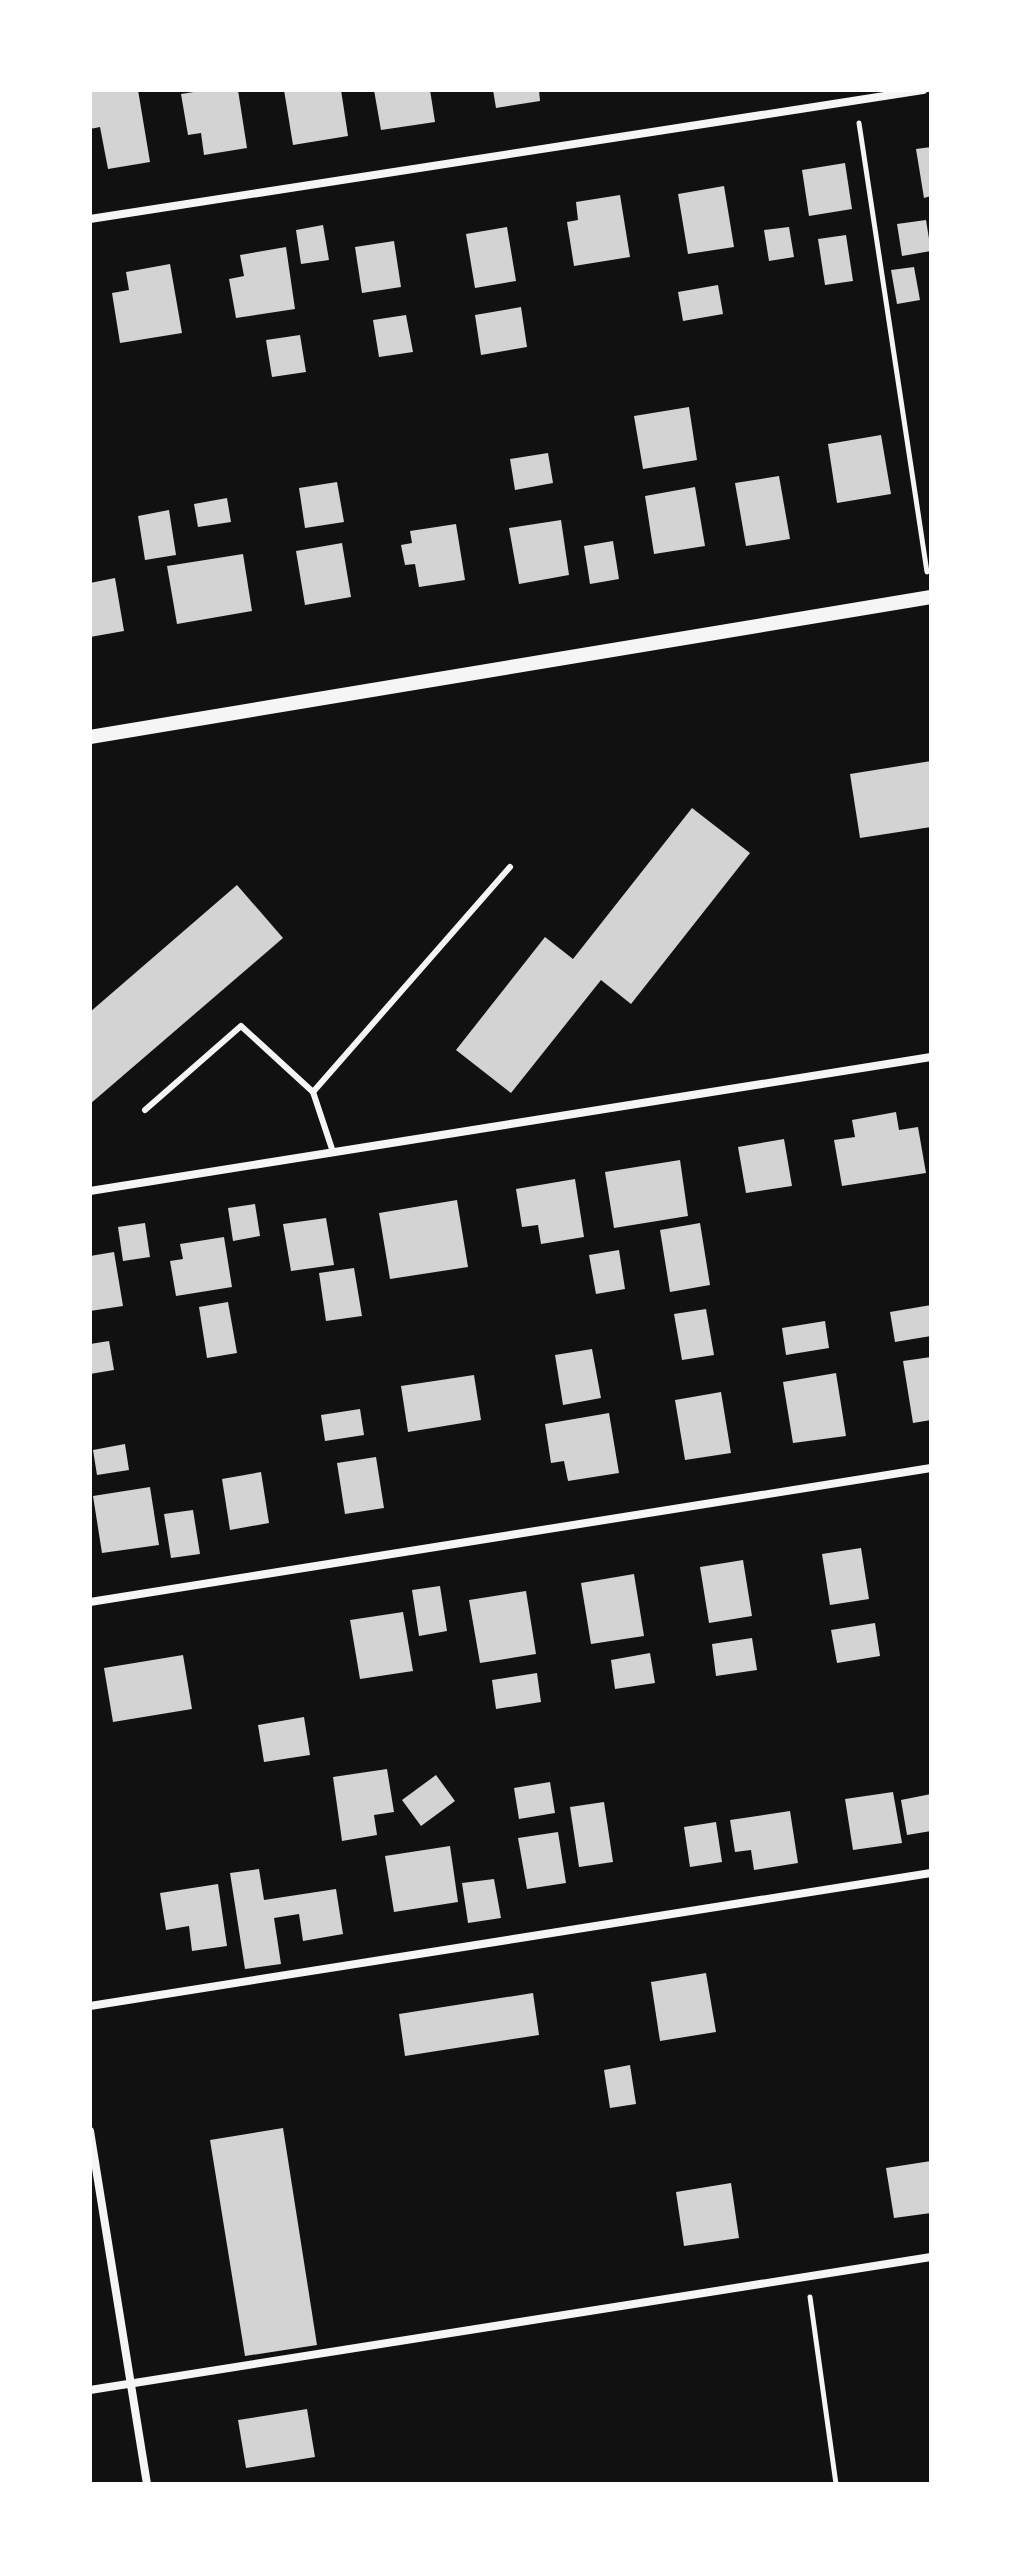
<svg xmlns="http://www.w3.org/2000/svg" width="1021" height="2574" font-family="Overpass,sans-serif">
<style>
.building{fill:#d3d3d3}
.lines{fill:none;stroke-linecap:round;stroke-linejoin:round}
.path{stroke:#f5f5f5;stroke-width:5}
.service{stroke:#f5f5f5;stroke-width:6}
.minor{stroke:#f5f5f5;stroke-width:8}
.tertiary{stroke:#f5f5f5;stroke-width:14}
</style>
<rect width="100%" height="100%" fill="#111"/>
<g class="building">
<polygon points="90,90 138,90 150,162 108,169 100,127 90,129"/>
<polygon points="207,90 238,90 247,148 204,155 201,133 188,135 181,94"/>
<polygon points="284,90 341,90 348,136 293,145"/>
<polygon points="374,90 430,90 435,122 381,130"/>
<polygon points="493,90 539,90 540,101 496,108"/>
<polygon points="931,147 931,196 924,198 916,149"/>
<polygon points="845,163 852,209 809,216 802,170"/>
<polygon points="724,186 734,247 688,254 678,194"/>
<polygon points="620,195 630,257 574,266 567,222 578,220 576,202"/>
<polygon points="926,220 931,251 902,256 897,224"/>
<polygon points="323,225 329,260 301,264 296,230"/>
<polygon points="507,227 516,281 475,288 466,234"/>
<polygon points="789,227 794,257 769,261 764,230"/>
<polygon points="846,235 853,281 825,285 818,239"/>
<polygon points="394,241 401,287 362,293 355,247"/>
<polygon points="286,247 295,309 236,318 229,279 244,276 240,255"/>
<polygon points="170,264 182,333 120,343 112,293 129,290 126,272"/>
<polygon points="914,267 920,300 897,304 891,270"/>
<polygon points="718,285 723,314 683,321 678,292"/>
<polygon points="521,307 527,347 481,355 475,315"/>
<polygon points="406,315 413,352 379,357 373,320"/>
<polygon points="300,335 306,372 272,377 266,340"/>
<polygon points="689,407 697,460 643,469 634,416"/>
<polygon points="881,435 891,494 837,503 828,444"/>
<polygon points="548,453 553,483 515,490 510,459"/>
<polygon points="779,476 790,539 746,546 735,483"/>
<polygon points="337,482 344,522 305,528 299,488"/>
<polygon points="695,487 705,546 654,554 645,496"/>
<polygon points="227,498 231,522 198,527 194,504"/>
<polygon points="169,510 176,555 145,560 138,516"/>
<polygon points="561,520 569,575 519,584 509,528"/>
<polygon points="456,524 465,580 419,587 415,564 405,565 401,545 412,543 410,531"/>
<polygon points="613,541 619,579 590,584 584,546"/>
<polygon points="342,543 351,597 305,605 296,551"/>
<polygon points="243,554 252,611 177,624 167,566"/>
<polygon points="115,578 124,631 90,637 90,583"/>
<polygon points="931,761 931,827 860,838 850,774"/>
<polygon points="692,808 750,853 631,1004 601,980 511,1093 456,1050 545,937 573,959"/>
<polygon points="237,885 283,938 90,1104 90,1012"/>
<polygon points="896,1112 899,1130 918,1127 926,1173 842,1186 834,1140 855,1137 852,1120"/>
<polygon points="784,1139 792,1186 746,1193 738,1147"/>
<polygon points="680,1160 688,1216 614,1228 605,1172"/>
<polygon points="575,1179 584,1237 541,1244 538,1225 522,1227 516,1189"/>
<polygon points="457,1200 468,1267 390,1279 379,1213"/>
<polygon points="255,1204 260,1236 233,1241 228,1208"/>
<polygon points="326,1218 334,1265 291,1271 283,1224"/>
<polygon points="145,1223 150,1257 123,1261 118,1227"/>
<polygon points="700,1223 710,1285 670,1292 660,1230"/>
<polygon points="224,1237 232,1287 176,1296 170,1261 183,1259 180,1244"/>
<polygon points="619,1250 625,1289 596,1294 589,1255"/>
<polygon points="114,1252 123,1306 90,1311 90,1256"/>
<polygon points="354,1268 362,1316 326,1321 319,1273"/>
<polygon points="228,1302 237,1353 207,1358 199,1307"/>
<polygon points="931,1305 931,1336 895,1342 890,1312"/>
<polygon points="706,1309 714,1355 682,1360 674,1314"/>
<polygon points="825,1321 829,1348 786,1355 782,1328"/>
<polygon points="109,1341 114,1370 90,1374 90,1344"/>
<polygon points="592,1349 601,1398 563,1405 555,1355"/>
<polygon points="931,1357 931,1420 913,1423 903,1361"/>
<polygon points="836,1373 846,1436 793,1443 783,1382"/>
<polygon points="474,1375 481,1420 408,1432 401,1386"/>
<polygon points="721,1392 731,1453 685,1460 675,1400"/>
<polygon points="360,1409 364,1435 325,1441 321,1415"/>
<polygon points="609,1413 619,1473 568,1481 564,1461 551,1463 545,1424"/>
<polygon points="125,1444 129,1470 97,1475 93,1450"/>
<polygon points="376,1457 384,1508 345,1514 337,1463"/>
<polygon points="261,1472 269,1523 230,1530 222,1479"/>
<polygon points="150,1487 159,1545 102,1553 93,1496"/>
<polygon points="193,1510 200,1554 171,1558 164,1514"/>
<polygon points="861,1548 869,1599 830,1605 822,1554"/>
<polygon points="743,1560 752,1616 709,1623 700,1567"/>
<polygon points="634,1574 644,1636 591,1644 581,1583"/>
<polygon points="440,1586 447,1631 419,1636 412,1590"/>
<polygon points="526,1591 536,1654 480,1663 469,1600"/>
<polygon points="403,1612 413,1671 360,1679 350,1620"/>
<polygon points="875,1623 880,1656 837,1663 831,1630"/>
<polygon points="752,1638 757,1670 716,1676 712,1644"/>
<polygon points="650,1653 655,1683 615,1689 611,1660"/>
<polygon points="183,1655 192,1709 113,1722 104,1668"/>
<polygon points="537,1673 541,1702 496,1709 492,1680"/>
<polygon points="304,1717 310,1755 264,1762 258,1725"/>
<polygon points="387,1769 394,1812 374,1815 377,1835 342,1841 333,1777"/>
<polygon points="436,1775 455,1801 421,1826 402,1800"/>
<polygon points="550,1782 555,1813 519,1819 514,1788"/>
<polygon points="893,1792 902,1843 853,1850 845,1799"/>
<polygon points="931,1794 931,1831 907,1835 901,1800"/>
<polygon points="604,1802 613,1862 579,1867 570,1807"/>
<polygon points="790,1811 798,1863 754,1870 751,1850 735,1852 730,1820"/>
<polygon points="716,1822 722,1862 690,1867 684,1827"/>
<polygon points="558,1832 566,1883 527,1889 518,1838"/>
<polygon points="450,1846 458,1902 394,1912 385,1856"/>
<polygon points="259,1869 264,1900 336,1889 343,1934 303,1941 299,1914 274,1918 281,1964 245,1969 230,1873"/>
<polygon points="494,1879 501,1918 468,1923 462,1883"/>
<polygon points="218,1884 227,1946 192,1951 189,1926 166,1930 160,1893"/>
<polygon points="706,1973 716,2032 660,2041 651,1982"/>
<polygon points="533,1993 539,2035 405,2056 399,2014"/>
<polygon points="630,2065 636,2104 610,2108 604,2070"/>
<polygon points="283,2128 317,2345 245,2356 210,2140"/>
<polygon points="931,2161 931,2213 894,2218 886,2168"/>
<polygon points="731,2183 739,2238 684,2246 676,2192"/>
<polygon points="307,2409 315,2457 246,2468 238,2420"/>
</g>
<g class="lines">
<g class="path">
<polyline points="859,123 927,572"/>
<polyline points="810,2297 836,2484"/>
</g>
<g class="service">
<polyline points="313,1092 510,867"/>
<polyline points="145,1110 241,1026 313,1092 333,1152"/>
</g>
<g class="minor">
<polyline points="90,219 923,90"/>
<polyline points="90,1191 931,1057"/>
<polyline points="90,1602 931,1468"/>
<polyline points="90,2006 931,1873"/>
<polyline points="90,2131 147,2484"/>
<polyline points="90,2390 931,2257"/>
</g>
<polyline class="tertiary" points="90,737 931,597"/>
</g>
<rect width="1021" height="2574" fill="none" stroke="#ffffff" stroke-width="184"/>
</svg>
